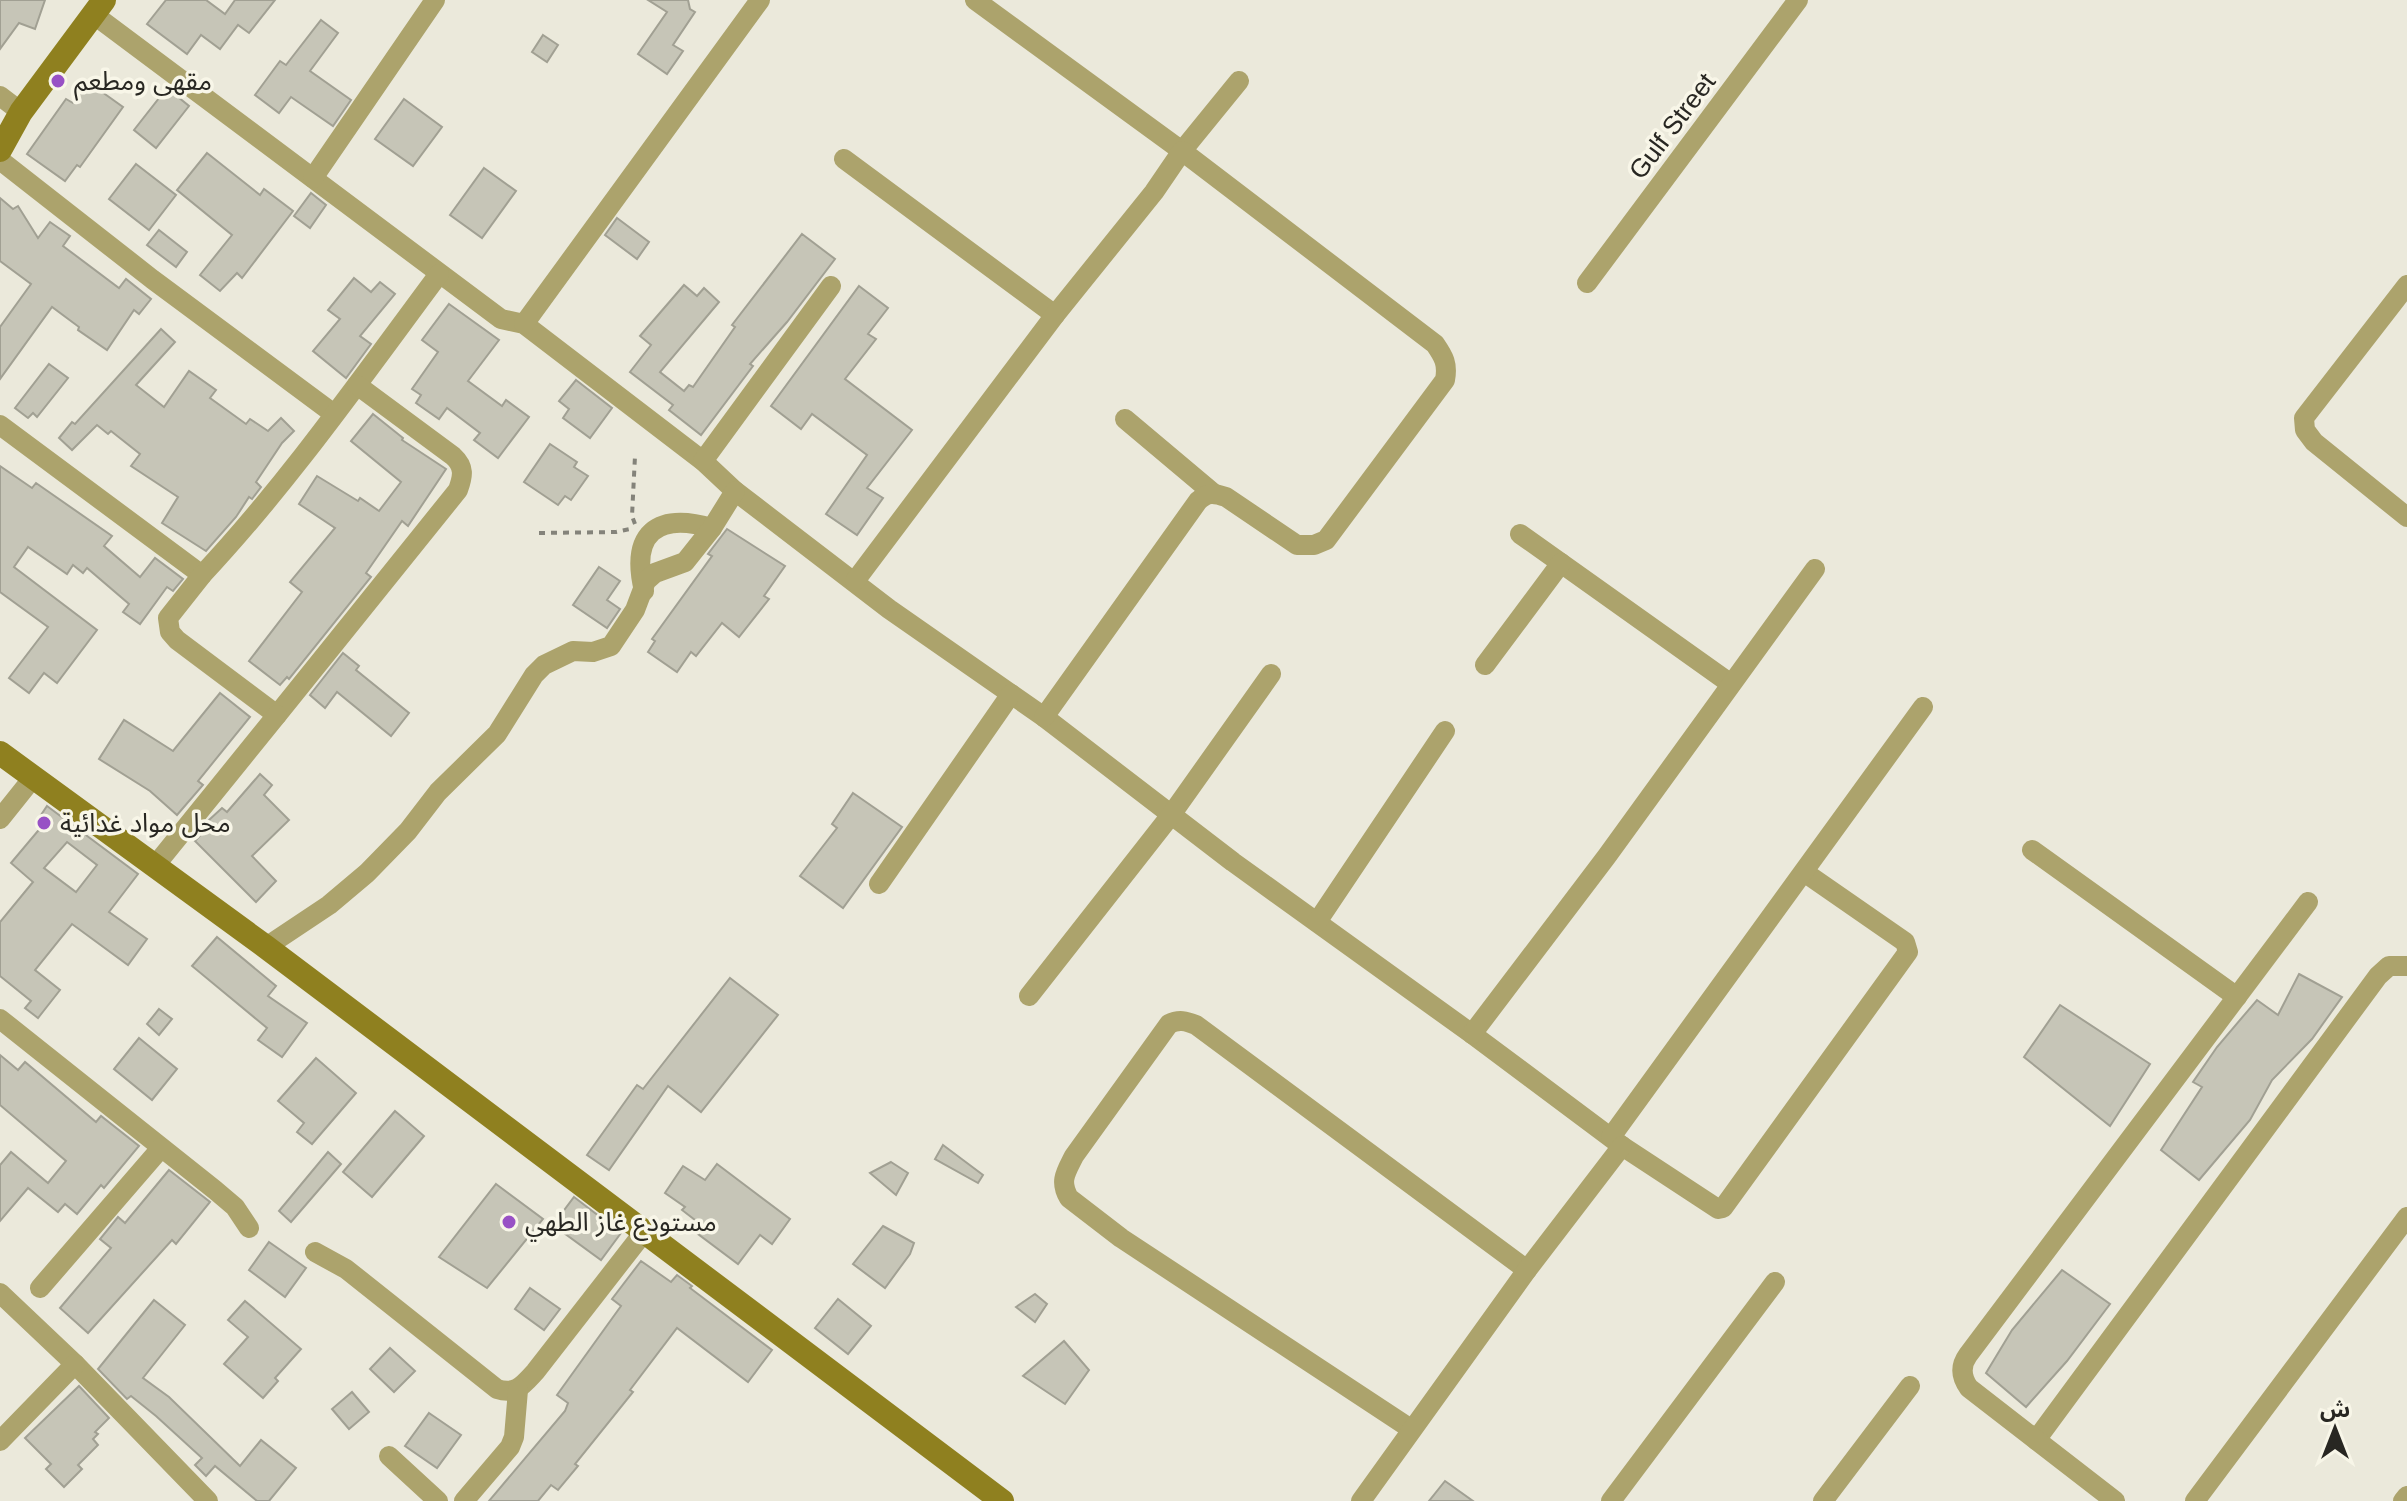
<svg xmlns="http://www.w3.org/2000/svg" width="2407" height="1501" font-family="Helvetica,'Noto Sans Arabic',sans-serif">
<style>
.building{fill:#c6c5b7;stroke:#a1a093;stroke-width:2;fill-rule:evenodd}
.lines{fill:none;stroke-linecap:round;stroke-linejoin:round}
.path{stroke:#84837a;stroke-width:4;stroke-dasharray:6 6;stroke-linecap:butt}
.street{stroke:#aca36c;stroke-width:20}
.secondary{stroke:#8f801f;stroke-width:24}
.poi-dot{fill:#9851c5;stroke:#f8f6e8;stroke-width:3}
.labels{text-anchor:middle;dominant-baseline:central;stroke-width:7;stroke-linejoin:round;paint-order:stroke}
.poi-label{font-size:26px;fill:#282722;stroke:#f8f6e8;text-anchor:start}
.street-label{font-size:26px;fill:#282722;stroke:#f8f6e8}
</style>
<rect width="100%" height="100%" fill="#ebe9db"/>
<g class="building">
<polygon points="0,0 45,0 35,29 19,23 0,49"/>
<polygon points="166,0 206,0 225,14 235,0 275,0 249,33 238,25 220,49 201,35 187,54 147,24"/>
<polygon points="648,0 688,0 690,9 695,12 673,45 683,51 667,74 638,54 667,12"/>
<polygon points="321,20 338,33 310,71 351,100 333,126 291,97 279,113 255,95 280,61 286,65"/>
<polygon points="543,35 558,45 547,62 532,52"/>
<polygon points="88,82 123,107 80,167 77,165 65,181 27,154 66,99 73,103"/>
<polygon points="167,88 189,106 156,148 134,130"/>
<polygon points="404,99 442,127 413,166 375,139"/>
<polygon points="207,153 260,195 264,189 293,211 242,278 237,273 220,291 200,275 232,235 177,190"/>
<polygon points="136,164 176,195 149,230 109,199"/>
<polygon points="484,168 516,191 482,238 450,215"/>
<polygon points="311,193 326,205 310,228 294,216"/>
<polygon points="0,198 13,209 18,206 38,238 50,222 70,236 63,246 119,288 126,279 151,299 139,314 134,310 107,350 78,330 79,327 52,307 0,379 0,327 31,284 0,261"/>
<polygon points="617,218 649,242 637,259 605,235"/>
<polygon points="159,230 187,252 176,267 147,245"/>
<polygon points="802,234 835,259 787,322 750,364 753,366 701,435 669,410 673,405 630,372 651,345 640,336 684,285 697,296 704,288 719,302 660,372 684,391 689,385 693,387 735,327 732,325"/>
<polygon points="354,278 371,292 380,282 395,294 360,336 371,344 346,378 313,351 340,319 328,310"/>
<polygon points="859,286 888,308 868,334 876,339 845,379 912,430 867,488 883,498 857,535 826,514 867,455 812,414 801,429 771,406"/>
<polygon points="449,304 499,340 468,381 502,406 506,400 529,417 498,458 474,440 480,433 447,408 439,419 416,403 421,395 412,389 438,352 422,340"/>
<polygon points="161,329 175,342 136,385 164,407 189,371 216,390 210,398 246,424 250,419 268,431 281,418 294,431 282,443 256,482 261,487 252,499 249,497 236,517 206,551 162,523 178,497 131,466 140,454 111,431 108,434 97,425 72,450 59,438 72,422 75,424"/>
<polygon points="49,364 68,378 37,417 33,413 28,418 15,408"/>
<polygon points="576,380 612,408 590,438 563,418 569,409 559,401"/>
<polygon points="373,414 403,438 402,440 446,469 408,526 402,521 366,573 371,577 289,679 287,677 280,685 249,661 302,592 290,582 335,528 299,504 317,476 358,501 360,498 379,511 401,482 351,441"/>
<polygon points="550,444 577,462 574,467 588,476 571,500 565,496 558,505 524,482"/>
<polygon points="0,466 32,488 36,483 112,536 104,546 140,577 155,558 183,579 173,591 167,587 140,624 123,612 129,604 87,568 83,573 73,565 67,574 28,547 14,567 97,630 57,683 44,673 29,693 9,678 48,627 0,592"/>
<polygon points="727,529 785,566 764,596 769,599 739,637 722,623 696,656 691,652 677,672 648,652 655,641 652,639 712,556 708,554"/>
<polygon points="599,567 620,581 607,600 620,609 607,628 573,605"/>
<polygon points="343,653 359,666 356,670 409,713 391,736 337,692 325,708 310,695"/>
<polygon points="220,693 250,717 198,781 203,785 177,815 150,791 99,759 124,720 173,751"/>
<polygon points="260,774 272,785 264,795 289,820 252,856 276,881 256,902 195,841 206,829 204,826 209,820 222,808 227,812"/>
<polygon points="853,793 902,827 843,908 800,876 837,828 832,824"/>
<path d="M47,806l91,68 -29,38 38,27 -19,26 -56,-41 -37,46 25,20 -22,28 -13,-10 6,-7 -31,-25v-54l33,-40 -22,-19 32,-38 -6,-4zM67,842l30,23 -21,27 -32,-24z"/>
<polygon points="217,937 276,986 268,996 307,1023 282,1057 258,1040 267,1028 192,966"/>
<polygon points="2299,974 2342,997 2312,1039 2272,1080 2250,1120 2199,1180 2161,1150 2202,1087 2193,1082 2217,1047 2257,1000 2278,1015"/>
<polygon points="730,978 778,1015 701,1112 668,1086 609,1170 587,1155 637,1085 643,1089"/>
<polygon points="2060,1005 2150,1064 2110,1126 2024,1057"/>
<polygon points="159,1009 172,1019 159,1035 147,1024"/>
<polygon points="139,1038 177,1069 152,1100 114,1069"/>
<polygon points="0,1055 18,1070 25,1062 96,1122 101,1116 139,1146 104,1188 101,1185 77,1214 65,1204 58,1212 28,1188 0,1221 0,1165 11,1152 48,1183 66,1161 0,1105"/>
<polygon points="316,1058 356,1093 312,1144 297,1132 304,1123 278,1101"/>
<polygon points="395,1111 424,1136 372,1197 343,1172"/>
<polygon points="943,1145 983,1175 978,1183 935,1159"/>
<polygon points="328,1152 341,1164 291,1222 279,1211"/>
<polygon points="891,1162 908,1173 896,1195 870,1173"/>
<polygon points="717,1164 790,1219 772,1244 760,1235 738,1264 698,1234 704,1227 682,1210 685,1207 665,1193 683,1166 705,1180"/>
<polygon points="169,1170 210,1202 176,1244 172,1240 88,1333 60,1308 111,1248 100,1239 118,1217 125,1223"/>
<polygon points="496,1184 543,1219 487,1288 439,1257"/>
<polygon points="574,1197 621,1233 601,1260 553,1225"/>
<polygon points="883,1226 914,1243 910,1254 885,1288 853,1264"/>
<polygon points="269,1242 306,1268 285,1297 249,1270"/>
<polygon points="641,1261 671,1282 677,1275 692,1286 690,1288 772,1350 748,1382 677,1328 630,1390 633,1392 575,1464 578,1466 558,1490 551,1485 538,1501 489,1501 565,1411 568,1403 557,1395 621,1306 612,1299"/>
<polygon points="2062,1270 2110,1304 2067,1361 2026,1407 1986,1373 2012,1330"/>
<polygon points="530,1288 560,1309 544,1330 515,1309"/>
<polygon points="1035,1294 1047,1304 1035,1322 1016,1307"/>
<polygon points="838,1299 871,1326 848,1354 815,1328"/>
<polygon points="154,1300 185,1325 143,1378 169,1397 240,1466 261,1440 296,1468 269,1501 257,1501 215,1466 206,1476 195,1465 202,1458 156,1416 131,1396 127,1399 98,1369"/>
<polygon points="245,1301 301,1349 275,1378 278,1381 263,1398 224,1364 248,1337 228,1320"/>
<polygon points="1064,1341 1089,1370 1065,1404 1023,1376"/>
<polygon points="390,1348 415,1371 394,1392 370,1369"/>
<polygon points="79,1386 109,1418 95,1432 98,1434 93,1439 98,1445 78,1465 82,1469 64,1487 46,1469 51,1464 25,1438"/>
<polygon points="352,1392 369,1412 349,1429 332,1409"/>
<polygon points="429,1413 461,1435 437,1468 405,1446"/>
<polygon points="1445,1481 1473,1501 1429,1501"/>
</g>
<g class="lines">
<g class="path">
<polyline points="635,524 632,516 635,456"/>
<polyline points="539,533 616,532 630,529"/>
</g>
<g class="street">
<polyline points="975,0 1182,151 1239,81"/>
<polyline points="93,14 501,319 524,324 703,461 735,491 889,609 1044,717 1233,862 1472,1034 1622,1146 1718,1209 1723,1208 1908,952 1905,942 1804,872"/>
<polyline points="0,96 21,112"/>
<polyline points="844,159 1055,315"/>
<polyline points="0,160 152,279 334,414"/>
<polyline points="313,178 435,0"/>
<polyline points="1587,283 1798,0"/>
<polyline points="2407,285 2304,418 2305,430 2314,442 2407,517"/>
<polyline points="524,324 760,0"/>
<polyline points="1125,419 1213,493"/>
<path d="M0,425l202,150c87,-93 161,-199 237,-301"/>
<polyline points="703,461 831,286"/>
<polyline points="1520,534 1731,684"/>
<path d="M202,575l-34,43 2,14 7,8 100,75 181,-225c5,-14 7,-23 -5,-34l-96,-71"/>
<path d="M855,581l200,-266 99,-123 28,-41 253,193c9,13 13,20 10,36l-119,160 -12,5h-17l-71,-48c-13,-4 -18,-5 -28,4l-154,216"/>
<path d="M644,591c-14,-58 13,-79 68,-63"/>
<polyline points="1485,665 1561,563"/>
<polyline points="0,819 32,779"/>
<polyline points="2032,850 2237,997"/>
<polyline points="154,867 277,715"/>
<polyline points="879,884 1011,694"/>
<polyline points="1317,922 1445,731"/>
<polyline points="266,947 329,905 367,873 408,831 438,792 497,734 534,675 544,665 573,651 593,652 611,646 635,610 646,581 655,573 685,562 712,528 735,491"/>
<polyline points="1029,996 1171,815 1271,674"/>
<polyline points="0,1019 215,1190 235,1207 249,1228"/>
<polyline points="1472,1034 1607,856 1815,569"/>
<polyline points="1611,1137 1923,707"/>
<path d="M315,1252l31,17 151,120c19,6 26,-4 38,-17l109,-140"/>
<polyline points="40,1288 161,1148"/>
<polyline points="0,1293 75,1364 208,1501"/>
<path d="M1411,1429l-290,-191 -52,-40c-10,-17 -3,-26 5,-42l95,-132c10,-5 17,-3 27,1l331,245"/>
<polyline points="2036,1440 2378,976 2389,966 2407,966"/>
<polyline points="0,1441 75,1364"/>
<polyline points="389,1456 438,1501"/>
<polyline points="464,1501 510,1447 514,1437 518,1390"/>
<polyline points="1361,1501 1527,1270 1622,1146"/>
<polyline points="1611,1501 1775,1282"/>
<polyline points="1823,1501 1910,1386"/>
<path d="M2115,1501l-146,-113c-8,-11 -9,-22 -1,-33l340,-453"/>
<polyline points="2195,1501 2407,1217"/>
<polyline points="2403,1501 2407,1496"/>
</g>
<g class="secondary">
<polyline points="0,150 21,112 104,0"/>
<polyline points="0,753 266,947 1002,1501"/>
</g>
</g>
<g class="poi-dot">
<circle cx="58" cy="81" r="8"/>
<circle cx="44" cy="823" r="8"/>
<circle cx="509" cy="1222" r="8"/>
</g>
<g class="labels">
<g class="poi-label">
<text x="74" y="81">مقهى ومطعم</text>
<text x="60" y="823">محل مواد غدائية</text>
<text x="525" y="1222">مستودع غاز الطهي</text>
</g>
<g class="street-label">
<text transform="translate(1672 126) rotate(-53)">Gulf Street</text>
</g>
</g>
<g transform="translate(2335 1429)" stroke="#f8f6e8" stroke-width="6" paint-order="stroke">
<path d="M0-6L14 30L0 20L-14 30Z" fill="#282722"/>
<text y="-12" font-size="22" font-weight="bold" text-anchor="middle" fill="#282722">ش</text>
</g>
</svg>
